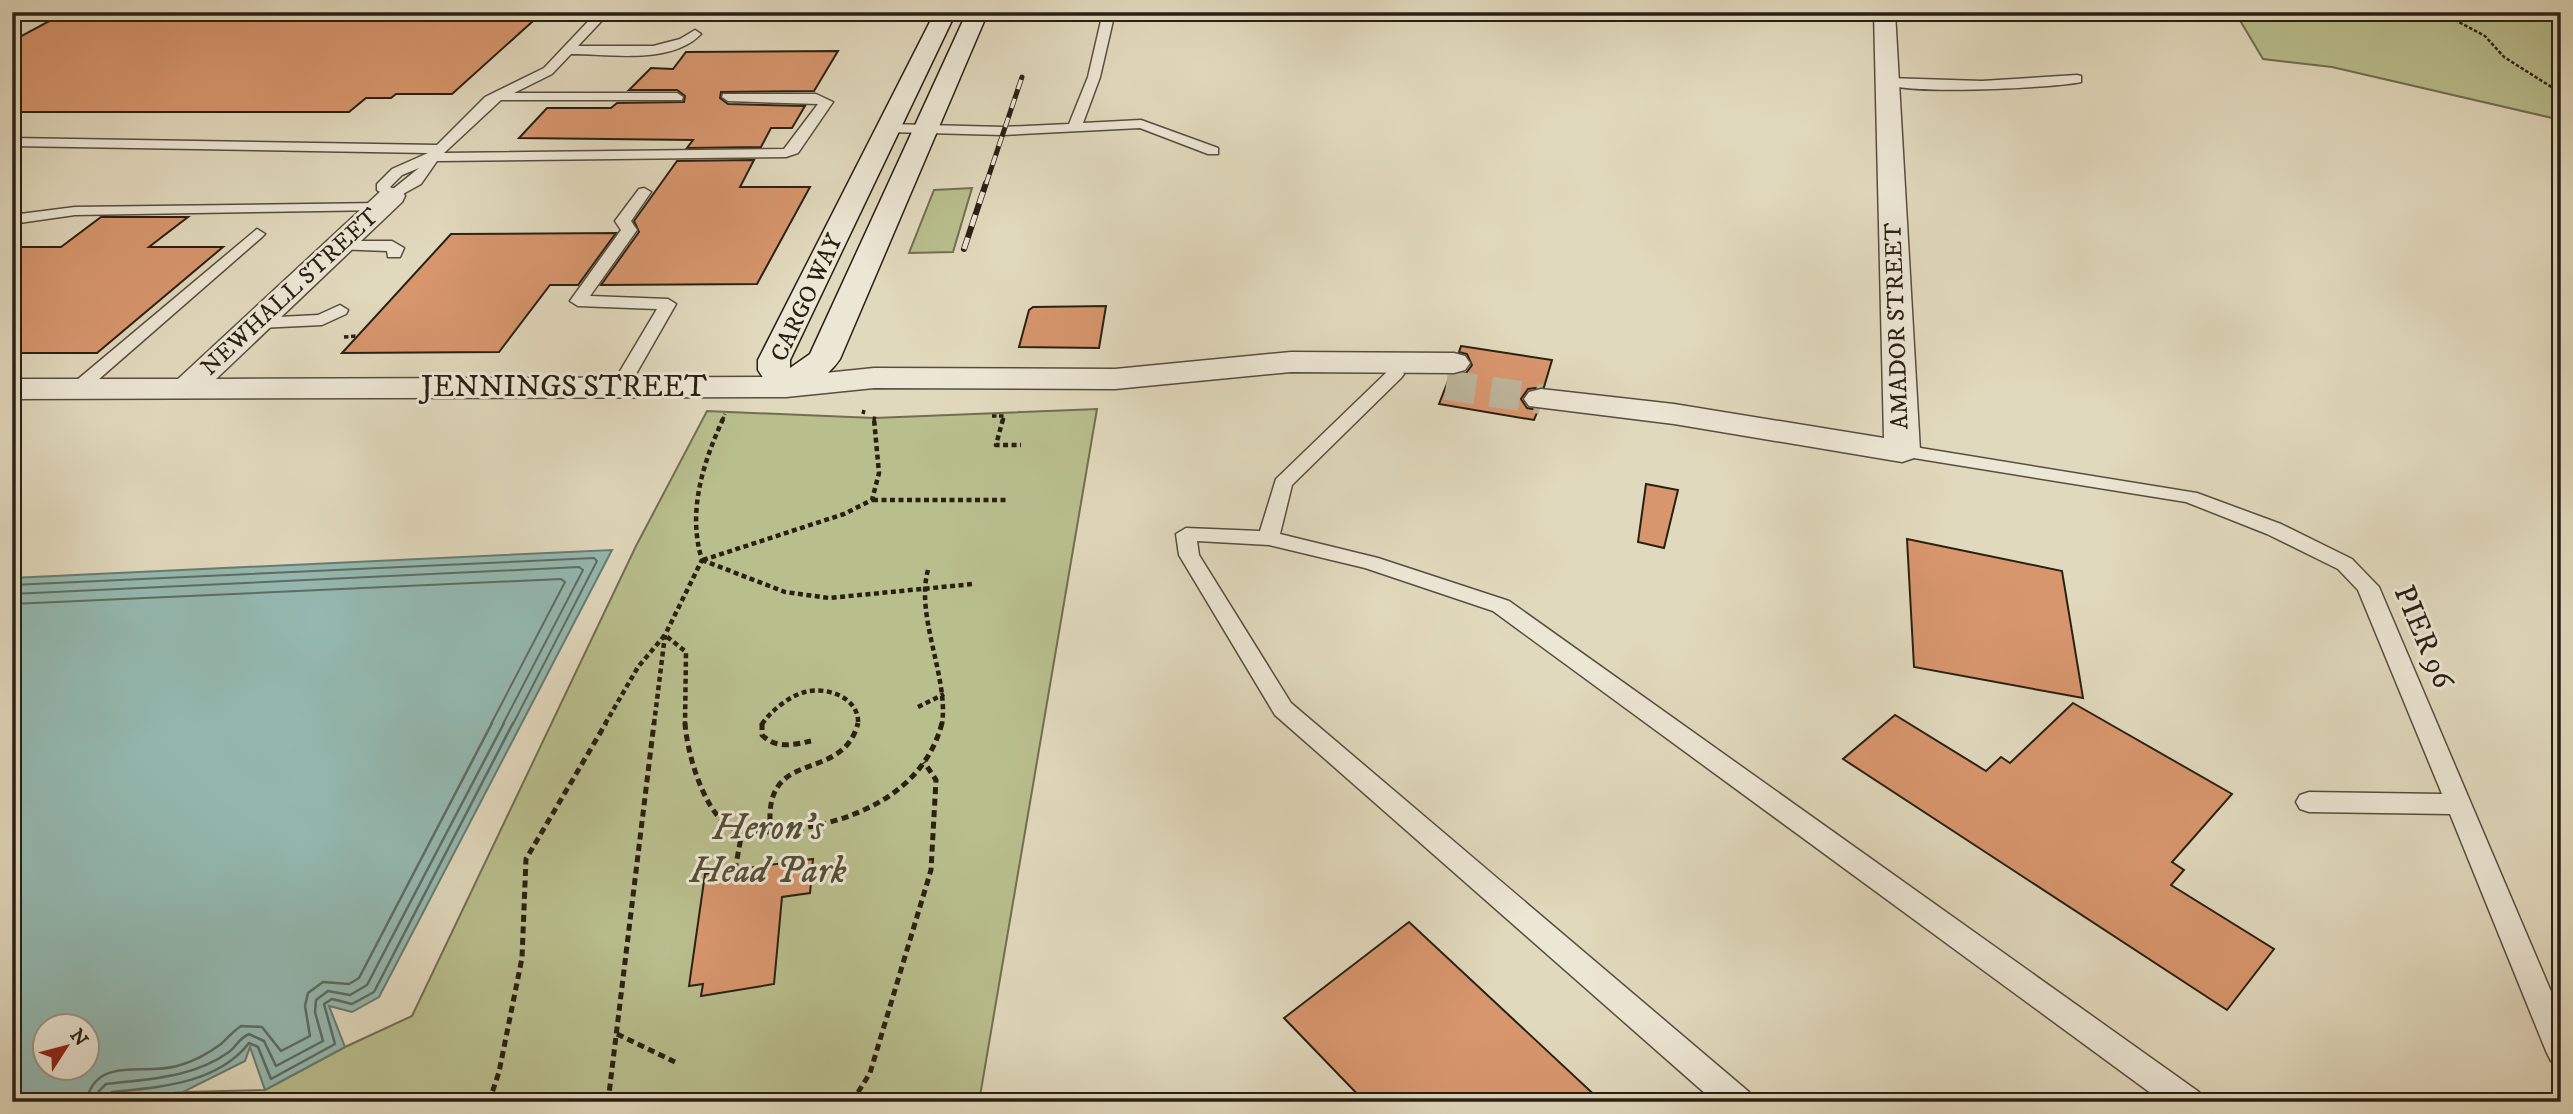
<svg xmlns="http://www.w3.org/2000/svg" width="2573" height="1114" font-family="'IM FELL DW Pica',serif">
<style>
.green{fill:#b9be8d;stroke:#716f50;stroke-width:2}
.water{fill:#94bab2;stroke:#697c73;stroke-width:2;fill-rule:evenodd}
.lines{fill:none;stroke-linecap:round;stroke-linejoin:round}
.shore-far1{stroke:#5e6d63;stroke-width:2}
.shore{stroke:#5e6d63;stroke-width:2.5}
.building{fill:#d8966d;stroke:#292014;stroke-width:2}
.street-tunnel{stroke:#bcb49b;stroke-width:30;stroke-dasharray:30 15;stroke-linecap:butt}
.lane-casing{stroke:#574e3e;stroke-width:3}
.street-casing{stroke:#574e3e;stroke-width:3}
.secondary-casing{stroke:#292014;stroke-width:3}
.path-far3{stroke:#292014;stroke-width:2.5;stroke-dasharray:3.5 2;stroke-linecap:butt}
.path-far2{stroke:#292014;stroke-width:3.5;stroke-dasharray:4.5 2.5;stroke-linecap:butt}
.path-far1{stroke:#292014;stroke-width:4.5;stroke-dasharray:5 3.5;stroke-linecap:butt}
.path{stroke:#292014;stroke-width:5;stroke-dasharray:7 4.5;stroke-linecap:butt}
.lane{fill:#ece6d4;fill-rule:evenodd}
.street{fill:#ece6d4;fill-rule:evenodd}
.secondary{fill:#ece6d4;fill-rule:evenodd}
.rail-far1-casing{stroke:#292014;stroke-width:5}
.rail-casing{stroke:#292014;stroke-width:6}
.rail-far1{stroke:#ece6d4;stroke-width:3.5;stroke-dasharray:10;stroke-linecap:butt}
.rail{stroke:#ece6d4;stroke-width:4.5;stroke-dasharray:12;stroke-linecap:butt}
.labels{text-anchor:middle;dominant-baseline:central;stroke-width:6;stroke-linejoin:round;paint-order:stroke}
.far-street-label{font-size:24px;fill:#292014;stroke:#ece6d4}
.street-label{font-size:30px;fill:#292014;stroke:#ece6d4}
.near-park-label{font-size:37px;font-style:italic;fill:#544f38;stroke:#ece6d4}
</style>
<rect width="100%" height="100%" fill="#e1d9bd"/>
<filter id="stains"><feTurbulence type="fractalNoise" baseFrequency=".00286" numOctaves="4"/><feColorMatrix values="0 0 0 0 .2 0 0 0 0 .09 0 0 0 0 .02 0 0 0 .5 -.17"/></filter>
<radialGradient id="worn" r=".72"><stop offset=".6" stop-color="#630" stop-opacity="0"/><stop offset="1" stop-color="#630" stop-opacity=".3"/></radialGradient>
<g class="green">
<polygon points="2235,12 2561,12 2561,120 2332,67 2263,59"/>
<polygon points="972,188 953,252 909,253 934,190"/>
<polygon points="1097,409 979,1102 77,1102 183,1092 265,1090 345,1047 412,1016 636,546 707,411 874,418"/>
</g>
<path class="water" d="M612,550l-233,447 -27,15 -23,-6 16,41 -80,43 -15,-43 -5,14 -62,31 -106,10h-65v-524zM46,1026h42v42h-42z"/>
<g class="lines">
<g class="shore-far1">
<polyline points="12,585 594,558 597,561 513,724"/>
<polyline points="12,594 579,567 583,570 503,724"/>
<polyline points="12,604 561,579 565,582 491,724"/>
</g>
<g class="shore">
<path d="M86,1102c10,-47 57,-26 91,-36 15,-4 32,-13 44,-22 7,-6 12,-13 20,-18l21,1 19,24 29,-15 -5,-30 3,-13 15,-11 26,2 10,-6 133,-255"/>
<path d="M96,1102l3,-11 7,-7c42,-5 87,-6 123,-32 8,-6 9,-13 20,-18l15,7 12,25 47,-25 -8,-29 1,-12 12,-9 22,4 17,-10 137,-262"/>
<path d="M105,1102l7,-10c48,-5 105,-8 137,-49l9,4 13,32 64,-35 -11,-40 8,-5 20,5 22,-12 139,-269"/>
</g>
</g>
<g class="building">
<polygon points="66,12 543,12 452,94 396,94 391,98 366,98 349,112 12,112 12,41"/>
<polygon points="838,51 814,91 721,92 720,98 728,104 805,106 792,128 771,128 761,147 687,148 693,140 519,138 547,108 611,108 617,103 684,102 685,96 677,90 629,90 651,68 673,69 686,52"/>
<polygon points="754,160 740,187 810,187 757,284 601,285 639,232 634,221 677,161"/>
<polygon points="101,217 188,217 149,247 223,247 97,353 12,353 12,247 61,247"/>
<polygon points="616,233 578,285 550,285 499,352 342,353 451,234"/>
<polygon points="1106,306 1099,348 1019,347 1029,310 1033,307"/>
<polygon points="1461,346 1552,360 1544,387 1528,389 1521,399 1527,408 1538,410 1534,420 1439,404 1450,376 1466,373 1472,365 1467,354 1459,352"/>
<polygon points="1646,484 1678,490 1664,548 1638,542"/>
<polygon points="1907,539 2062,571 2083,698 1914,667"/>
<polygon points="2073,703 2232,794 2172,862 2184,870 2171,885 2274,949 2227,1010 1843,759 1895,715 1986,771 2001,757 2010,763"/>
<polygon points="813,859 810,893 782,897 774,984 701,996 703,984 689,986 705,874"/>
<polygon points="1409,922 1602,1102 1365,1102 1284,1018"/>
</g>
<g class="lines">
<polyline class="street-tunnel" points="1446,385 1541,399"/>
<g class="lane-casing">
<g id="lane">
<path d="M597,12h13l-32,34h75l27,-7 15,-9 6,4c-30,31 -91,20 -130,20l-19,20 -38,19h163l6,4 -1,3h-181l-57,53 340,-4 34,-45 -90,-3 -6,-4 1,-3h93l17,8 -35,51 -12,4 -349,4 -16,23 -29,16 -15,-10v-6l15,-15 36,-16 -416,-7v-8l425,7 48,-48 59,-29zM419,168l-26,21 -3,-2 12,-12z"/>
<polygon points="1103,12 1115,12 1100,77 1083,123 1141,120 1218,148 1218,154 1208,154 1140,128 1003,135 889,132 882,128 889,124 1003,127 1069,124 1088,77"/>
<polygon points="711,13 862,14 868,17 862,20 707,18 705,16"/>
<path d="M2077,75l4,1v6c-27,6 -183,14 -200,0l6,-4 95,3z"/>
<polygon points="644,188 651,192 631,221 637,230 590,296 668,299 676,304 628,388 619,393 610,388 657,309 578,306 570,301 621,230 615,221 639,189"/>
<polygon points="381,203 386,204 386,210 75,215 12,224 12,215 75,207"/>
<polygon points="257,229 265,234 262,237 83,393 71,393 68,389 71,385"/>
<polygon points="340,241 392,241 404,248 400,257 388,257 387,251 335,249 332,246"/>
<polygon points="340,305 348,310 346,314 322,325 259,328 251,323 259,318 318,315"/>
<polygon points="1395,369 1401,370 1404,374 1401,378 1292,485 1280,534 1378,558 1509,601 2199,1092 2203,1102 2163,1102 1493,611 1365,568 1269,545 1197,541 1199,555 1291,703 1749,1092 1753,1102 1715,1102 1275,715 1179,555 1176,534 1186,528 1260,531 1276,479 1389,370"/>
<polygon points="1902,445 2197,493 2281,524 2352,559 2379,587 2561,1015 2561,1064 2551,1061 2546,1051 2450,814 2309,812 2300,809 2296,802 2300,795 2309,792 2442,794 2358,590 2338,569 2267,534 2186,502 1895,455 1892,451 1895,447"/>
</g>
</g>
<g class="street-casing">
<g id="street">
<polygon points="1874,12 1895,12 1920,451 1914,458 1902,462 1674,424 1529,406 1524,399 1529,392 1541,389 1674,404 1884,438"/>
<polygon points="392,188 402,190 405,196 402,202 216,379 786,377 874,368 1115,369 1291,352 1454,353 1465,356 1470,363 1465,370 1454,373 1291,372 1115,389 874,388 786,397 12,399 12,379 178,379 382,190"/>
</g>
</g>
<g class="secondary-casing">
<g id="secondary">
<polygon points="12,12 29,12 12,22"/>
<path d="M935,12h21l-166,348v8l20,-14 157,-342h21l-148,347c-13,19 -42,41 -66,35l-16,-24v-10z"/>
</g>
</g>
<polyline class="path-far3" points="2440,12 2485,36 2504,57 2561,93"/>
<g class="path-far2">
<polyline points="344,337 357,336"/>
<polyline points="863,414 864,410"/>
<polyline points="992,416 1004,416 1003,421"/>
<polyline points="722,421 725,414"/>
<polyline points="874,421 875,414"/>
</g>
<g class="path-far1">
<polyline points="1003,419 996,445 1021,445"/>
<polyline points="873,500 1008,500"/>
<polyline points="702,560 785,592 829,598 973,584"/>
<polyline points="703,560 844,514 872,500 879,473 874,419"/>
<path d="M928,570c-13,46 21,108 14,154"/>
<polyline points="918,707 944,694"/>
<polyline points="605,724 638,667 665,635 686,652 685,724"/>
<path d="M654,724l11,-89 37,-75c-15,-48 1,-97 21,-141"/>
<path d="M762,724c9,-13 27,-28 43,-32 22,-6 55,6 53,32"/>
</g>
<g class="path">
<path d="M685,723c2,29 17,83 42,102 15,10 36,7 52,6 69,-6 144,-35 163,-108"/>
<path d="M762,723v12c14,14 31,10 49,6"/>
<path d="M771,832c-11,-88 71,-46 87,-109"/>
<polyline points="735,870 742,832"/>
<polyline points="617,1034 675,1062"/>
<polyline points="489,1102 499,1072 522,958 526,859 606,723"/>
<polyline points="608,1102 654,723"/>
<polyline points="852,1102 870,1073 931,870 936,780 924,762"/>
</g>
<use href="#lane" class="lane"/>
<use href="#street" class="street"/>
<use href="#secondary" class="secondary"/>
<g class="rail-far1-casing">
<polyline id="rail-far1" points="986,184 1022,77"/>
</g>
<g class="rail-casing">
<polyline id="rail" points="964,249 986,183"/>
</g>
<use href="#rail-far1" class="rail-far1"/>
<use href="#rail" class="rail"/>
</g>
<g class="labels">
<g class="far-street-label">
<text transform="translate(290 292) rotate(-43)">NEWHALL STREET</text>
<text transform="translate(807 298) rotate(-65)">CARGO WAY</text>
<text transform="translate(1897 326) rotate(-92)">AMADOR STREET</text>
</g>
<g class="street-label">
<text x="564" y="387">JENNINGS STREET</text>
<text transform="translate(2423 637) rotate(67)">PIER 96</text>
</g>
<g class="near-park-label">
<text x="768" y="828">Heron's<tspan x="768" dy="43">Head Park</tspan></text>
</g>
</g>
<rect width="2573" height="1114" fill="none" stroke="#e1d9bd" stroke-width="42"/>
<rect x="14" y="14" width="2545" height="1086" fill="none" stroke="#292014" stroke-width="3.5"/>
<rect x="21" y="21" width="2531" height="1072" fill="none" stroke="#292014" stroke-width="2"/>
<g transform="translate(66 1047) rotate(54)"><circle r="33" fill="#ece6d4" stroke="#9e9787" stroke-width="2"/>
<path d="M0-5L12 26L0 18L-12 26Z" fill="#8f2418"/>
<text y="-10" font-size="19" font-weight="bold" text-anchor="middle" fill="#292014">N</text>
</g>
<rect width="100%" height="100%" filter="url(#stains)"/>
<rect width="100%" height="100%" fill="url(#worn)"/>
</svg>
